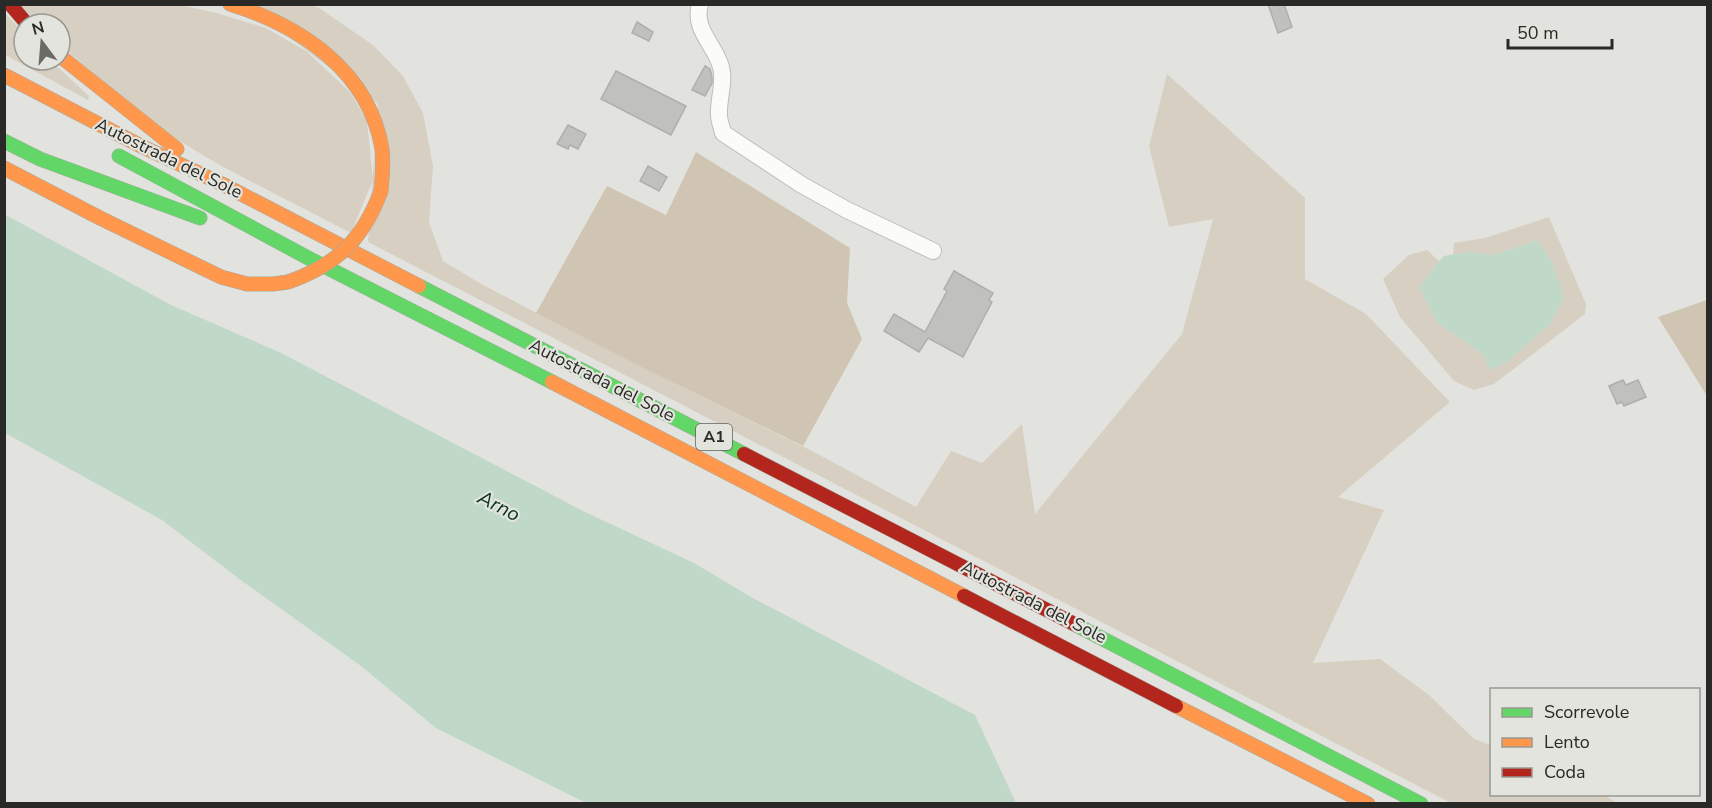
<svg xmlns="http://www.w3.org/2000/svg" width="1712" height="808" font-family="'Nunito Sans',sans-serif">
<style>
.green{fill:#d7d0c2}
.forest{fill:#d0c5b2}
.water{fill:#bfd8c8}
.building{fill:#c0c1be;stroke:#aeafab;stroke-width:1.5}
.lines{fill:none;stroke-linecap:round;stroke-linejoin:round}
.street-casing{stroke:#bdbebb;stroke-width:18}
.fast-casing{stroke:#a4aba1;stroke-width:15}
.slow-casing{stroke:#a4aba1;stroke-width:15}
.jam-casing{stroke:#a4aba1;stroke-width:15}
.street{stroke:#fbfbfa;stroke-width:16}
.fast{stroke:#63d668;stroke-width:14}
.slow{stroke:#ff974d;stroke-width:14}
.jam{stroke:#b3261e;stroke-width:14}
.slow-bridge-casing{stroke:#a4aba1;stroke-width:15;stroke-linecap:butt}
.slow-bridge{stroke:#ff974d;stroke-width:14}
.labels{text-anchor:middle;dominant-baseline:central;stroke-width:4.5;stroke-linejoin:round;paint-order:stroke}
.shield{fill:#e3e4dd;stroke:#61615e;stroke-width:1.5}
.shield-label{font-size:16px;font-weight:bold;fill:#292927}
.street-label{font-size:18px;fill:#292927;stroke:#e3e4dd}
.water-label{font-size:20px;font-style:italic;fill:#073621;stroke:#e3e4dd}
</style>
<rect width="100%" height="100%" fill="#e2e3de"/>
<g class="green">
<polygon points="307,4 319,8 373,45 403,76 423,113 433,166 429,222 443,261 483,285 645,369 812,451 916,507 951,451 982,463 1022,424 1035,514 1182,334 1213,219 1169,227 1149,146 1167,74 1305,198 1305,279 1366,314 1450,402 1338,497 1384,510 1313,663 1380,659 1429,695 1474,739 1491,745 1492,794 1603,795 1618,803 1451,803 368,242 378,104 246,5"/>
<polygon points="20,5 180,5 216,13 266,28 306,51 350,92 367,121 373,180 351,233 223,167 161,130 60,45 60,24 39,24"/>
<polygon points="4,12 24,33 24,60 50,60 89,96 88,100 5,55"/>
<polygon points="1549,217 1586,304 1585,314 1494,384 1474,390 1454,381 1400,317 1383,279 1409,255 1427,250 1439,261 1432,270 1436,322 1483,354 1490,370 1537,240 1495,255 1468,252 1453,255 1454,243 1485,238"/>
</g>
<g class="forest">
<polygon points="696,152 850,248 847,303 862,339 803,446 645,369 536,313 607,186 666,215"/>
<polygon points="1707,300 1708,300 1707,396 1658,317"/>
</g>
<g class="water">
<polygon points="4,214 171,305 281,353 585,512 694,563 751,597 975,715 1016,803 586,803 436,728 361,666 242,581 162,520 5,433"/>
<polygon points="1537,240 1552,262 1564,298 1551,323 1507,362 1490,370 1483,354 1436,322 1419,287 1439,261 1444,256 1468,252 1495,255"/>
</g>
<g class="building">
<polygon points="1268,4 1284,4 1292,27 1278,33"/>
<polygon points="637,22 653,32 649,41 632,33"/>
<polygon points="705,66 710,69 712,77 712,83 705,96 692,90"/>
<polygon points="616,71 686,106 671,135 601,99"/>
<polygon points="568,125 586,134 578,149 570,145 568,149 557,144"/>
<polygon points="648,166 667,177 659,191 640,181"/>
<polygon points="954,271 993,293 989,300 992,302 963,357 928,338 919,352 884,331 894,314 925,332 947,291 944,289"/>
<polygon points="1623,380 1626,385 1638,380 1646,397 1624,406 1622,402 1617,404 1609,386"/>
</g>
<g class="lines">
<g class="street-casing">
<path id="street" d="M700,4c-7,25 13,39 20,60 6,16 -2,35 -1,51 0,6 3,13 4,18l79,52 45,25 86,41"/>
</g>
<g class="fast-casing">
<g id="fast">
<polyline points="4,141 40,159 200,218"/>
<polyline points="119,156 312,260 552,382"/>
<polyline points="419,286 744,454"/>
<polyline points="1078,626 1421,804"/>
</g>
</g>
<g class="slow-casing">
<g id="slow">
<path d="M230,4c71,22 139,67 152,145 2,14 0,28 -1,42"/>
<polyline points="60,56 177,149"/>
<polyline points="4,75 141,146 222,184 419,286"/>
<polyline points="4,168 100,218 221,277 247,284 273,284 288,282"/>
<polyline points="552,382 964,596"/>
<polyline points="1176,706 1368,804"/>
</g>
</g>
<g class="jam-casing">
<g id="jam">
<polyline points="10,4 27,24"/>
<polyline points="744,454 1078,626"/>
<polyline points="964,596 1176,706"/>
</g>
</g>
<use href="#street" class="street"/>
<use href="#fast" class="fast"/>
<use href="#slow" class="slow"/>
<use href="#jam" class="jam"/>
<g class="slow-bridge-casing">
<path id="slow-bridge" d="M288,282c49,-17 75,-43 93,-91"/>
</g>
<use href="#slow-bridge" class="slow-bridge"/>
</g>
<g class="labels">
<rect class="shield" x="696" y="424" width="36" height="26" rx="4.5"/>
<g class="shield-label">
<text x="714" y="437">A1</text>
</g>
<g class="street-label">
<text transform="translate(169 158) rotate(26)">Autostrada del Sole</text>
<text transform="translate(602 380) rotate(27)">Autostrada del Sole</text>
<text transform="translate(1034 602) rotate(27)">Autostrada del Sole</text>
</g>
<g class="water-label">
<text transform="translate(499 506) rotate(27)">Arno</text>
</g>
</g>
<rect width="1712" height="808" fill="none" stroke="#292927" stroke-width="12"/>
<rect x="1490" y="688" width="210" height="108" fill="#e3e4dd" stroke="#999994" stroke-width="1.5"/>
<rect x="1502" y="708" width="30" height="9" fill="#63d668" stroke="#999994" stroke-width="1.5"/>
<text x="1544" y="718" font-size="18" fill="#292927">Scorrevole</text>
<rect x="1502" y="738" width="30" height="9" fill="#ff974d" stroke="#999994" stroke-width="1.5"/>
<text x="1544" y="748" font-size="18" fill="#292927">Lento</text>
<rect x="1502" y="768" width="30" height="9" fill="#b3261e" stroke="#999994" stroke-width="1.5"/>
<text x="1544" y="778" font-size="18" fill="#292927">Coda</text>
<g transform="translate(42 42) rotate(344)"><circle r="28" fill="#e3e4dd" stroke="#999994" stroke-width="1.5"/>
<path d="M0-4.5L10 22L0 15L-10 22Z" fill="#6a6a67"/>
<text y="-9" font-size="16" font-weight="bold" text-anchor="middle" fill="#292927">N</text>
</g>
<path d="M1508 39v9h104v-9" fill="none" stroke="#292927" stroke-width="3"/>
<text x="1517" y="39" font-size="18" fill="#292927" stroke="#e3e4dd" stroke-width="4.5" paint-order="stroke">50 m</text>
</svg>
